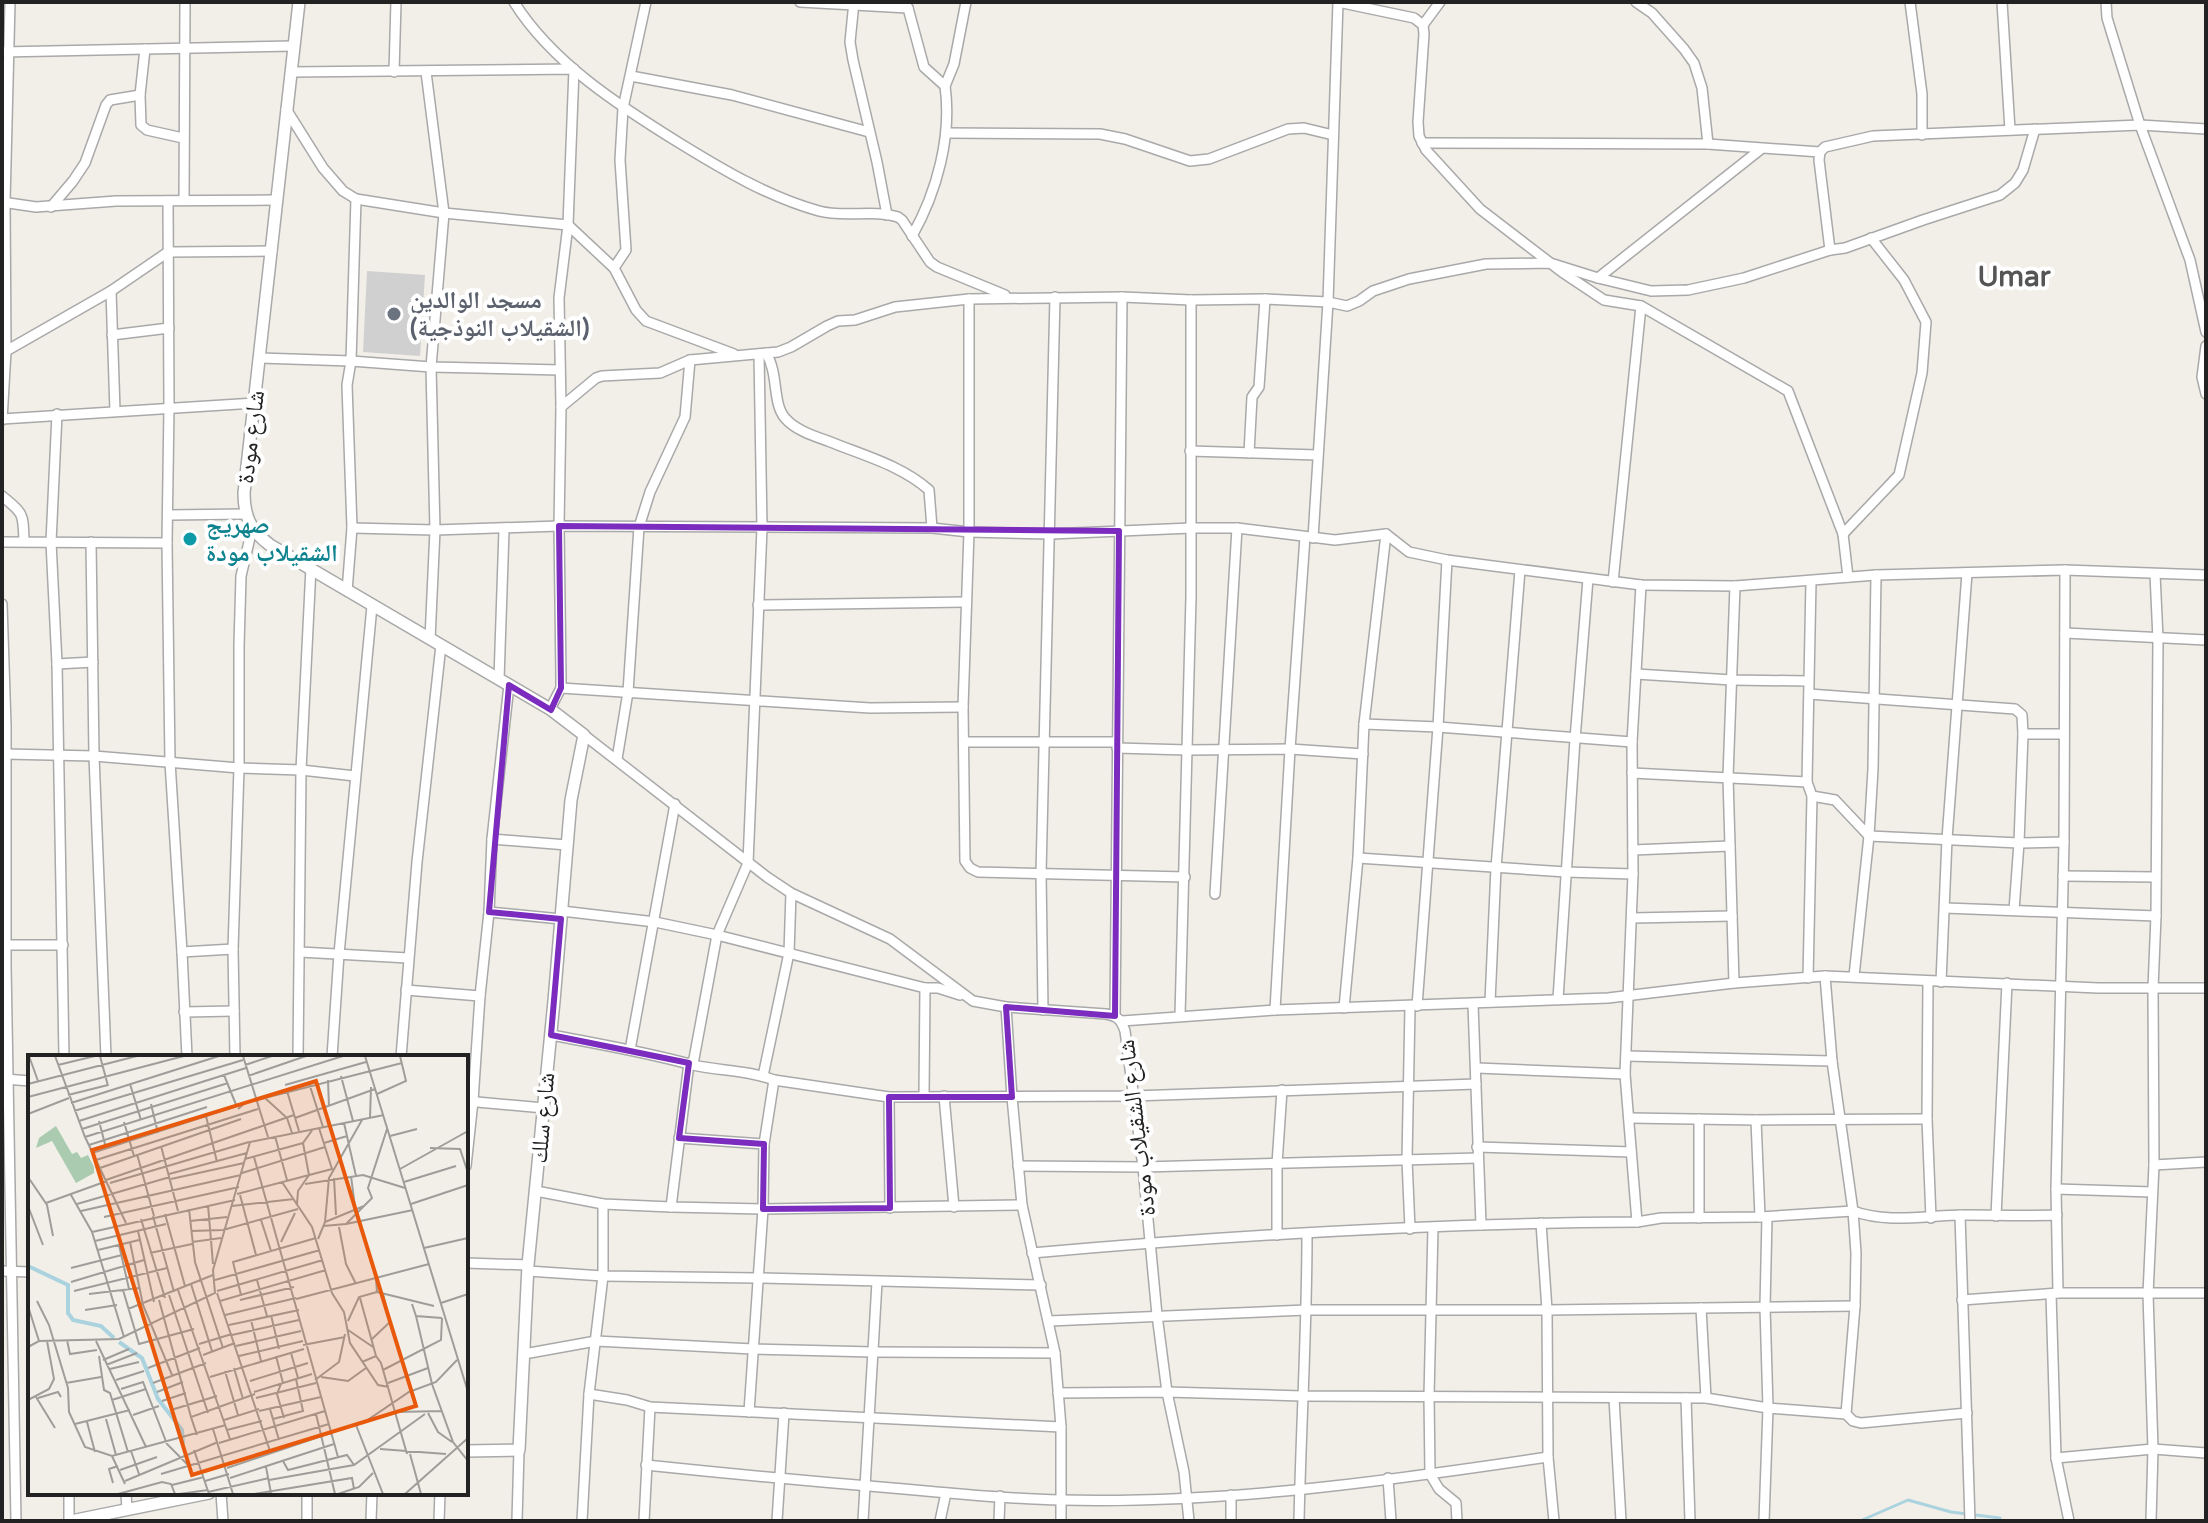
<svg xmlns="http://www.w3.org/2000/svg" width="2208" height="1523" font-family="'Varela Round','Noto Naskh Arabic',sans-serif">
<style>
.religious{fill:#d0d0d0}
.lines{fill:none;stroke-linecap:round;stroke-linejoin:round}
.stream{stroke:#aad3df;stroke-width:3}
.minor-casing{stroke:#a9a9a9;stroke-width:12}
.tertiary-casing{stroke:#a9a9a9;stroke-width:14}
.minor{stroke:#fff;stroke-width:9}
.tertiary{stroke:#fff;stroke-width:11}
.marked{fill:none;stroke:#7b2cbf;stroke-width:6;stroke-linejoin:round}
.worship-dot{fill:#6b7280;stroke:#fff;stroke-width:3}
.culture-dot{fill:#0f9aa8;stroke:#fff;stroke-width:3}
.labels{text-anchor:middle;dominant-baseline:central;stroke-width:8;stroke-linejoin:round;paint-order:stroke}
.worship-label{font-size:24px;font-weight:bold;fill:#5b616d;stroke:#fff;text-anchor:start}
.street-label{font-size:24px;fill:#222;stroke:#fff}
.culture-label{font-size:24px;font-weight:bold;fill:#0d838f;stroke:#fff;text-anchor:start}
.quarter-label{font-size:28px;font-weight:bold;fill:#555;stroke:#fff}
.inset-river{fill:none;stroke:#aad3df;stroke-width:4}
.inset-road{fill:none;stroke:#9f9d99;stroke-width:2}
.view{fill:#e8590c;fill-opacity:0.15;stroke:#e8590c;stroke-width:4}
.inset-edge{fill:none;stroke:#222;stroke-width:4}
</style>
<rect width="100%" height="100%" fill="#f2efe9"/>
<polygon class="religious" points="367,271 425,275 420,356 363,352"/>
<g class="lines">
<polyline class="stream" points="1860,1521 1908,1500 1951,1512 2000,1518"/>
<g class="minor-casing">
<g id="minor">
<path d="M514,2c38,61 107,105 167,142 44,27 88,53 138,67 25,7 54,-2 79,6l4,3 28,42 7,5 68,28"/>
<polyline points="800,2 908,8"/>
<polyline points="854,2 850,42 853,60 877,162 887,215"/>
<path d="M904,2l4,6 16,59 21,19c7,50 -8,106 -33,150"/>
<polyline points="1338,2 1414,18 1423,25 1424,34 1418,122 1419,136 1426,150 1480,209 1562,272 1604,300 1641,306 1788,391 1843,534 1848,577"/>
<polyline points="1636,2 1652,13 1684,49 1694,63 1702,88 1708,144"/>
<polyline points="1910,2 1922,94 1922,135"/>
<polyline points="2002,2 2010,130"/>
<polyline points="2106,2 2107,18 2140,125 2190,260 2206,332"/>
<polyline points="1423,25 1440,2"/>
<polyline points="145,49 140,95 141,125 147,130 183,138"/>
<polyline points="2,52 294,46"/>
<polyline points="291,72 574,69 568,225 559,298 561,407 559,526 561,677 561,688 550,709"/>
<polyline points="394,72 396,2"/>
<polyline points="426,72 444,213 431,367 435,530 430,639"/>
<polyline points="631,76 732,95 869,132"/>
<polyline points="945,86 954,64 966,2"/>
<polyline points="286,109 323,168 343,191 356,199 444,213 568,225 614,268 636,310 646,321 734,354"/>
<polyline points="946,133 1100,134 1125,139 1190,161 1209,159 1288,129 1304,128 1333,135"/>
<polyline points="1422,143 1708,144 1820,152"/>
<polyline points="184,200 185,2"/>
<polyline points="168,201 169,407 167,543 170,762 182,952 187,1057"/>
<polyline points="2,202 36,207 116,201 277,200"/>
<polyline points="51,207 73,181 85,163 106,105 110,100 140,95"/>
<polyline points="1830,250 1819,160 1820,152 1825,147 1873,136 2140,125 2206,129"/>
<polyline points="614,268 626,250 620,160 623,108 646,2"/>
<polyline points="1598,278 1761,149"/>
<polyline points="111,291 115,411"/>
<polyline points="969,299 969,532 963,707 965,861 970,868 978,872 1185,877"/>
<polyline points="112,335 169,328"/>
<polyline points="2206,346 2202,377 2206,394"/>
<polyline points="6,351 111,291 168,252 272,251"/>
<path d="M766,353c13,21 6,50 19,65 10,12 29,18 43,23 34,14 73,24 101,49l3,38"/>
<polyline points="260,358 351,361 431,367 560,370"/>
<polyline points="561,407 596,378 602,376 660,373 690,360 778,352 791,347 827,326 838,321 855,320 895,307 969,299 1122,297 1191,300 1265,299 1328,302 1347,306 1359,301 1373,291 1409,279 1486,264 1550,263 1598,278 1651,291 1688,290 1744,278 1830,250 1845,248 1923,220 2000,195 2015,183 2023,170 2035,129"/>
<polyline points="57,414 51,542 57,664 64,1057"/>
<polyline points="2,419 255,403"/>
<polyline points="2,420 6,351 5,202 10,2"/>
<polyline points="1190,451 1317,455"/>
<polyline points="1249,453 1252,397 1259,387 1265,299"/>
<path d="M2,496c22,18 21,17 22,45"/>
<polyline points="169,515 246,514"/>
<polyline points="352,528 435,530 559,526 932,528 969,532 1051,534 1191,528 1237,528 1335,540 1386,534 1409,552 1447,560 1641,585 1735,586 1876,575 2065,570 2206,575"/>
<polyline points="1843,534 1899,475 1922,373 1926,322 1904,280 1871,238"/>
<polyline points="1313,538 1328,302 1338,2"/>
<polyline points="2,542 167,543"/>
<polyline points="91,542 94,756 106,1057"/>
<polyline points="1613,582 1641,306"/>
<polyline points="347,591 352,528 347,385 351,361 356,199"/>
<polyline points="2,604 6,726 6,966 16,1521"/>
<polyline points="758,605 966,602"/>
<polyline points="2065,633 2206,640"/>
<polyline points="57,664 93,662"/>
<polyline points="1636,674 1732,680 1808,681"/>
<polyline points="499,679 504,530"/>
<polyline points="561,688 870,708 963,707"/>
<polyline points="1809,694 2015,709 2022,715 2023,734 2019,843 2014,910"/>
<polyline points="1364,724 1438,727 1632,742"/>
<polyline points="2023,734 2063,734"/>
<path d="M584,735l183,142 24,16 99,46 83,62 33,6 100,7c11,2 15,5 19,17l18,136 14,148 10,77 17,80 5,49"/>
<polyline points="964,742 1117,742"/>
<polyline points="1117,748 1187,750 1290,749 1363,754"/>
<polyline points="5,754 94,756 239,768 301,770 355,776"/>
<polyline points="617,759 628,692 639,527 650,492 685,417 690,360"/>
<polyline points="1632,773 1807,782"/>
<polyline points="1812,796 1835,800 1869,836 2019,843 2064,842"/>
<polyline points="492,839 567,845"/>
<polyline points="1633,850 1730,846"/>
<polyline points="1358,858 1566,872 1633,874"/>
<polyline points="2063,876 2156,877"/>
<polyline points="1215,894 1237,528"/>
<polyline points="1945,908 2156,916"/>
<polyline points="562,911 655,922 717,935 925,988 938,988 960,995"/>
<polyline points="489,912 561,919"/>
<polyline points="1632,918 1732,916"/>
<polyline points="7,945 63,945"/>
<polyline points="182,952 233,949"/>
<polyline points="300,952 408,958"/>
<polyline points="1825,976 1832,1061 1853,1211 1856,1253 1855,1306 1846,1414 1853,1421 1861,1423 1967,1413"/>
<polyline points="1854,976 1869,836 1873,769 1876,575"/>
<polyline points="1808,978 1812,796 1807,782 1811,581"/>
<polyline points="1928,982 1927,1119 1931,1218"/>
<polyline points="1941,982 1947,839 1967,573"/>
<polyline points="1734,983 1728,777 1735,586"/>
<polyline points="406,990 480,996"/>
<polyline points="1558,999 1575,739 1588,579"/>
<polyline points="1490,1002 1496,868 1520,570"/>
<polyline points="1473,1004 1481,1225"/>
<polyline points="1417,1006 1438,727 1447,560"/>
<polyline points="1006,1007 1012,1097 1022,1205 1055,1353 1061,1427 1061,1521"/>
<polyline points="1344,1008 1358,858 1364,724 1386,534"/>
<polyline points="1043,1010 1041,873 1055,297"/>
<polyline points="1275,1010 1290,749 1305,537"/>
<polyline points="184,1012 234,1011"/>
<polyline points="1115,1016 1122,297"/>
<polyline points="1180,1016 1191,597 1191,300"/>
<polyline points="1122,1021 1275,1010 1608,998 1734,983 1825,976 2098,988 2206,988"/>
<path d="M551,1035c48,9 95,17 142,30 27,6 55,5 81,15l115,17 244,-1 343,-12"/>
<polyline points="630,1050 675,804"/>
<polyline points="1626,1056 1832,1061"/>
<polyline points="235,1057 233,949 239,768 239,646 241,576 252,529"/>
<polyline points="298,1057 301,770 311,567"/>
<polyline points="332,1057 339,954 372,606"/>
<polyline points="401,1057 417,862 441,645"/>
<polyline points="693,1064 717,935 748,863 762,528 759,354"/>
<polyline points="1477,1068 1625,1074"/>
<polyline points="763,1076 789,953 791,893"/>
<polyline points="5,1079 30,1081"/>
<polyline points="924,1095 925,988"/>
<polyline points="944,1096 954,1207"/>
<polyline points="889,1097 890,1208"/>
<polyline points="466,1101 544,1108"/>
<polyline points="1629,1118 1756,1120 1927,1119"/>
<polyline points="1699,1119 1699,1218"/>
<polyline points="1756,1120 1760,1217"/>
<polyline points="679,1138 764,1144"/>
<polyline points="1477,1147 1631,1152"/>
<polyline points="2154,1165 2206,1162"/>
<polyline points="466,1166 473,1101 480,996 489,912 492,839 509,685"/>
<polyline points="1018,1166 1143,1167 1478,1158"/>
<polyline points="2056,1189 2152,1192"/>
<polyline points="536,1191 603,1204 671,1207 763,1209 1022,1205"/>
<polyline points="671,1207 689,1063"/>
<polyline points="1960,1215 1970,1521"/>
<polyline points="1996,1216 2007,983"/>
<polyline points="1637,1222 1625,1074 1633,874 1632,742 1641,585"/>
<polyline points="1541,1223 1547,1310 1548,1457 1554,1521"/>
<polyline points="1433,1228 1429,1396 1430,1474 1439,1489 1456,1503 1457,1521"/>
<polyline points="1410,1229 1407,1160 1410,1007"/>
<polyline points="1277,1235 1277,1164 1282,1090"/>
<path d="M1032,1253c201,-18 403,-30 605,-31l24,-4 99,-1 93,-6c35,13 75,4 111,4 31,0 62,1 93,0"/>
<polyline points="466,1263 528,1265"/>
<polyline points="2,1271 30,1272"/>
<polyline points="528,1271 603,1276 757,1278 1041,1285"/>
<polyline points="2058,1293 2056,1189 2064,842 2065,570"/>
<polyline points="2051,1294 2056,1458 2069,1521"/>
<polyline points="1962,1300 2058,1293 2206,1293"/>
<polyline points="1701,1308 1706,1398"/>
<polyline points="1049,1321 1307,1310 1547,1310 1855,1306"/>
<polyline points="524,1354 596,1341 753,1349 873,1352 1055,1353"/>
<polyline points="1058,1393 1167,1392 1302,1396 1706,1398 1768,1408 1846,1414"/>
<polyline points="589,1394 627,1400 650,1407 1061,1427"/>
<polyline points="1614,1398 1621,1521"/>
<polyline points="1686,1398 1690,1521"/>
<polyline points="749,1412 763,1209 764,1144 774,1080"/>
<polyline points="2056,1458 2153,1449 2206,1453"/>
<path d="M646,1465c86,9 172,17 258,24 52,5 105,10 157,11 163,4 326,-19 487,-43"/>
<polyline points="1388,1478 1391,1521"/>
<polyline points="69,1493 69,1521"/>
<polyline points="126,1493 127,1510"/>
<polyline points="221,1493 223,1521"/>
<polyline points="1231,1495 1231,1521"/>
<polyline points="307,1521 307,1493"/>
<polyline points="371,1521 372,1493"/>
<polyline points="439,1521 440,1493"/>
<polyline points="517,1521 519,1450"/>
<polyline points="582,1521 589,1394 603,1276 603,1204"/>
<polyline points="644,1521 650,1407"/>
<polyline points="777,1521 784,1413"/>
<polyline points="863,1521 877,1282"/>
<polyline points="940,1521 946,1493"/>
<polyline points="999,1521 1000,1496"/>
<path d="M1299,1521c2,-96 8,-191 8,-287"/>
<polyline points="1764,1521 1768,1408 1765,1307 1767,1217"/>
<polyline points="2151,1521 2153,1449 2148,1294 2154,1165 2153,988 2156,916 2158,639 2155,574"/>
</g>
</g>
<g class="tertiary-casing">
<g id="tertiary">
<path d="M299,2l-55,491c0,24 7,38 26,52l280,164 34,26 -13,65 -17,201 -26,264 -9,185 -53,1"/>
<polyline points="71,1521 209,1493"/>
</g>
</g>
<use href="#minor" class="minor"/>
<use href="#tertiary" class="tertiary"/>
</g>
<path class="marked" d="M559,526l560,5 -4,485 -109,-9 6,90h-123l1,111 -127,1 1,-65 -85,-6 10,-75 -138,-28 10,-116 -72,-7 20,-227 42,25 10,-22z"/>
<circle class="worship-dot" cx="394" cy="314" r="8"/>
<circle class="culture-dot" cx="190" cy="539" r="8"/>
<g class="labels">
<g class="worship-label">
<text x="410" y="300">مسجد الوالدين<tspan x="410" dy="28">(الشقيلاب النوذجية)</tspan></text>
</g>
<g class="street-label">
<text transform="translate(251 437) rotate(-83)">شارع مودة</text>
<text transform="translate(543 1118) rotate(-85)">شارع سلك</text>
<text transform="translate(1137 1128) rotate(-97)">شارع الشقيلاب مودة</text>
</g>
<g class="culture-label">
<text x="206" y="525">صهريج<tspan x="206" dy="28">الشقيلاب مودة</tspan></text>
</g>
<g class="quarter-label">
<text x="2014" y="277">Umar</text>
</g>
</g>
<g transform="translate(28 1055)">
<rect width="440" height="440" fill="#f2efe9"/>
<path d="M28,71l16,28 5,-2 4,6 7,-3 6,12v6l-18,10 -24,-42 -16,7 3,-10z" fill="#aacbaf"/>
<path class="inset-river" d="M0,211l40,19v28l5,7 28,6 13,12M91,287l23,16 16,41 24,31 1,14"/>
<path class="inset-road" d="M1,1l9,25M27,1l30,81 41,86M72,1l8,30M215,1l25,81M337,1l103,336M30,10l37,-9M217,10l27,-9M196,20l13,32M220,21l58,-20M313,21l12,45M300,25l1,27M281,28l14,44M0,29l109,-28M102,29l11,36M257,30l81,-23M259,36l12,40M349,39l29,-13 -6,-25M40,40l40,-10M0,42l156,-41M237,43l22,20 5,15M43,48l148,-47M123,49l7,29M210,54l7,-6 157,-40M46,56l169,-51M0,59l41,-16M178,61l11,46M267,63l80,-29M342,63l1,-31M51,66l167,-53M71,66l7,27M96,67l10,34M316,68l12,53M54,74l146,-46M247,81l12,44M362,81l27,-7M57,82l258,-81M296,88l23,-7M61,90l118,-38M133,91l17,65M402,93l30,1 8,24M64,98l145,-47M109,99l17,62M226,102l84,300M217,104l58,-16M68,105l162,-51M72,113l141,-49M372,114l68,-38M214,118l83,-26M141,119l78,-21M323,121l5,39M0,122l19,28 6,31M306,123l2,37M143,124l73,-16M78,125l188,-65M254,127l30,45 20,66 12,19 6,31 28,42 11,2M376,127l52,-16M82,128l139,-41M277,129l58,-9 42,13M209,139l95,-25 -13,-41M43,140l21,37 32,105M212,140l16,60M18,148l61,-22M49,149l93,-27M269,149l1,-13 11,-16 -6,-32 10,-14M383,149l57,-19M180,150l5,59M0,151l15,39M204,151l62,-7M161,154l6,53 28,86M53,156l160,-36M137,159l20,72M125,161l21,76M76,162l135,-30M113,164l24,79M233,165l10,31M162,166l37,-4M297,167l4,-44 33,-58M318,169l67,-14M295,171l23,-2 26,-26 -4,-10 19,-59M311,172l7,37 10,20M110,176l16,71M163,176l32,-1 75,-21M64,177l143,-32M290,184l7,-17 39,-16M67,186l71,-17M102,187l13,63 29,70M164,187l29,-4M253,187l14,-29M91,190l10,44M396,193l44,-10M70,195l41,-10M122,198l42,-9M43,213l51,-13M187,225l105,-30M229,225l10,36M43,227l73,-22M163,229l21,67M95,235l16,54 55,-15M150,235l52,149M46,236l93,-23M189,236l106,-31M349,237l57,14M189,238l54,161M61,239l50,-6M141,240l39,118M213,240l-8,-33 83,-24M332,243l16,58M268,244l133,-35M131,245l32,117M212,245l54,-13M9,246l12,24 19,63 1,24 16,35 27,9 114,-31M192,246l106,-31M413,248l27,-9M384,249l4,12 26,2M0,251l11,35M100,254l85,-34M57,255l32,-5M197,260l71,-17M243,260l8,34M388,261l16,68 21,58 15,19M223,265l10,41M320,266l11,-24 18,-5 -1,-13M201,270l70,-15M320,275l25,17M204,280l67,-15M344,284l18,-17 -7,-28M39,285l3,14 27,-4M68,286l50,106M171,289l33,-10M275,290l42,-8M208,291l65,-15M0,292l11,-6 80,-2 96,-46 -2,-23 37,-128 134,-27M263,298l7,25M175,300l32,-12M71,301l5,34 6,3 18,59M211,301l64,-15M248,301l7,27M75,305l26,-11M334,307l14,-6 5,7 26,91M78,310l31,-12M120,313l52,-20M206,313l9,31M82,314l29,-7M355,315l58,-30 1,-22M197,316l13,44M182,322l94,-28M293,322l27,4 18,-13M88,325l28,-9M287,325l24,-18 6,-28M222,326l58,-18M38,328l35,-6M125,328l53,-20M360,328l40,-15M253,329l-4,10 7,24M93,334l22,-7 24,62 22,22M129,337l26,-10M226,337l58,-18M8,342l19,31M10,343l20,-6 3,5M228,343l60,-15M0,345l21,-11 5,-10 -7,-38M84,345l34,-11M134,346l24,-8M242,354l9,31M143,355l46,-14M231,356l62,-14M369,357l45,-1M400,358l10,19 14,10M288,359l19,80M105,360l26,-9M78,364l10,36M245,364l30,-8 -7,-32M196,365l35,-11M59,367l8,30M47,369l55,-14M328,370l27,69M185,374l20,65M199,375l35,-9M169,380l-6,-18 64,-23M191,388l106,-32M352,394l66,5M166,395l15,44M103,396l8,23M382,399l11,40M84,401l13,28M255,406l5,9 59,-15 7,10M238,412l5,26M199,413l139,-47 43,-29 27,-10 21,-22M92,415l37,-13M133,419l168,-50M202,423l104,-34M241,425l85,-15 71,-51M97,426l93,-39M177,426l24,-7M85,428l-4,-14 9,-3M144,430l32,-8M180,437l61,-14M90,439l44,-12 9,2 4,10M151,439l29,-4M226,439l98,-16 2,11M310,439l21,-7 14,-14M377,439l63,-56"/>
<path class="view" d="M288,26l100,325 -224,69 -100,-325z"/>
<rect width="440" height="440" class="inset-edge"/>
</g>
<rect width="2208" height="1523" fill="none" stroke="#222222" stroke-width="8"/>
</svg>
